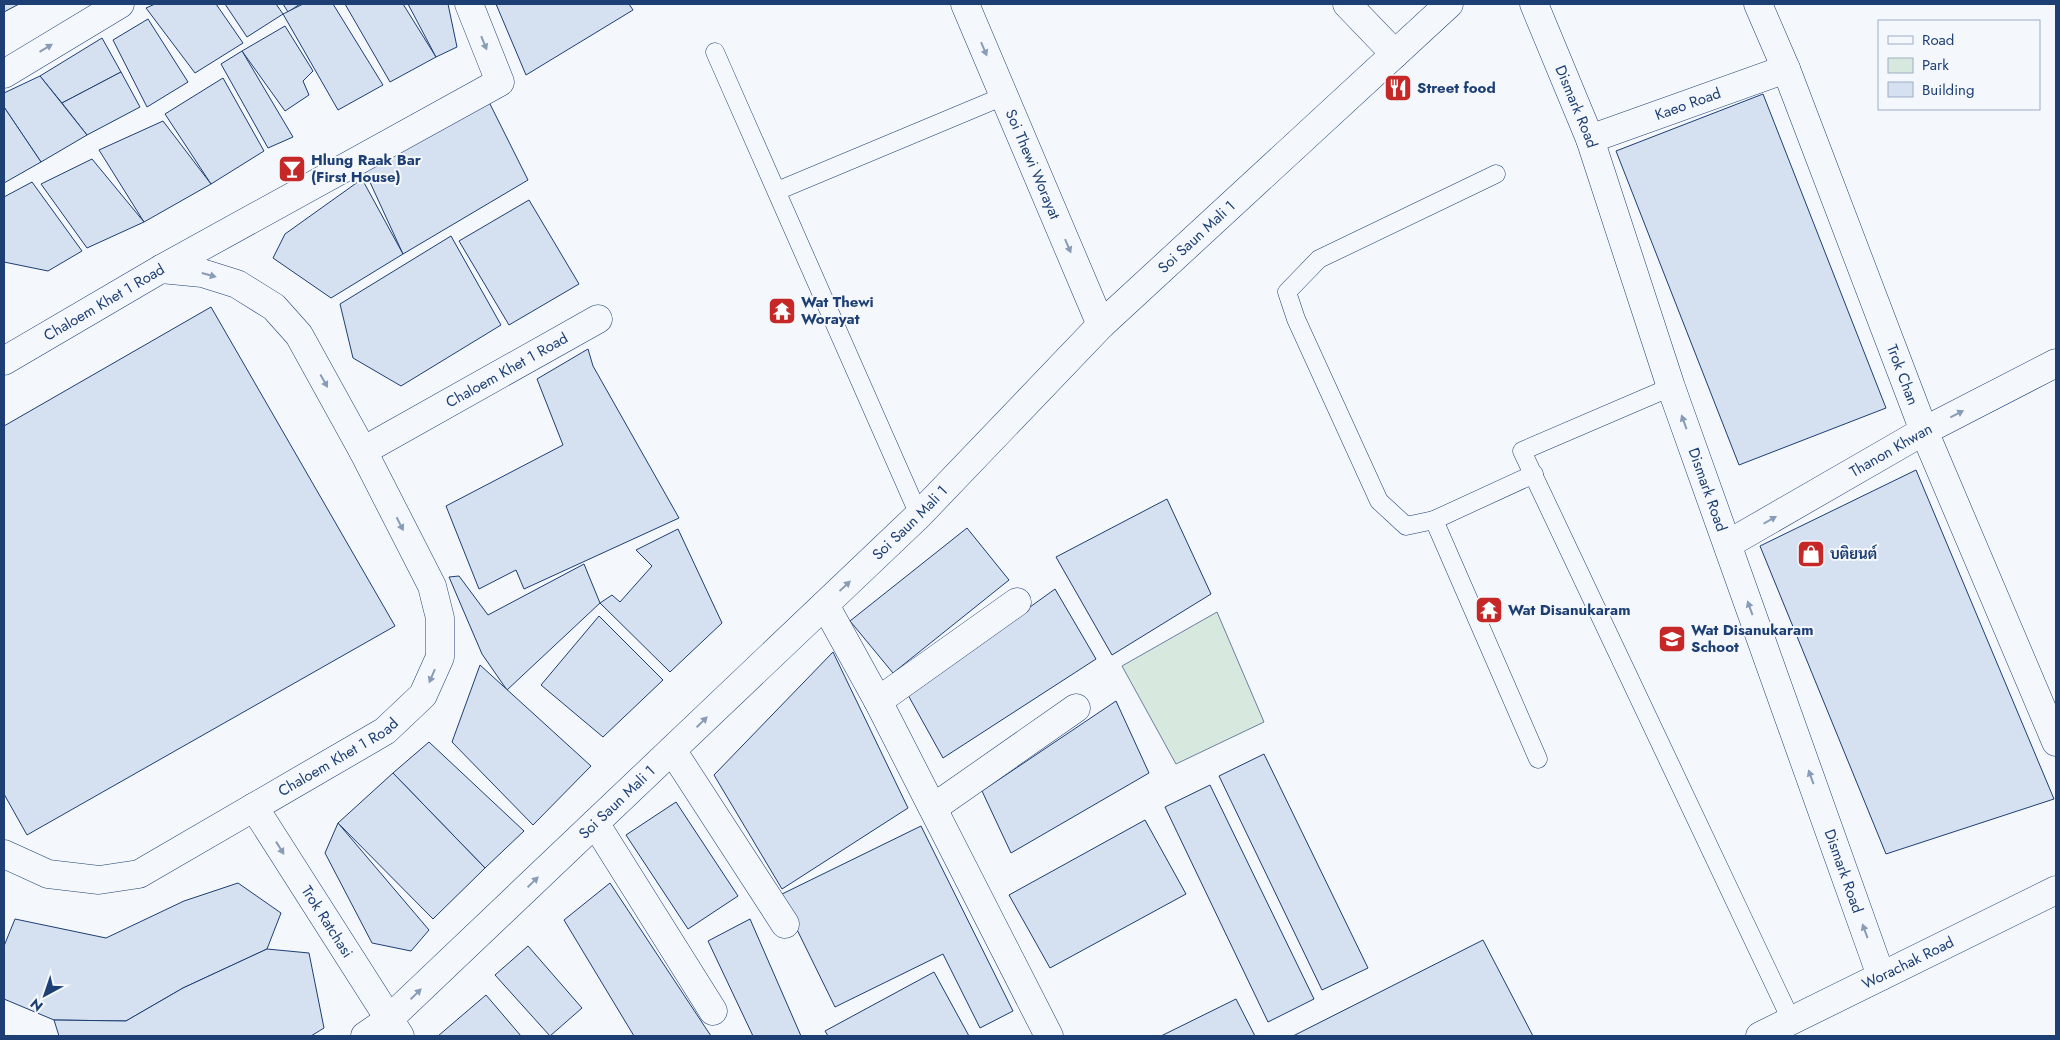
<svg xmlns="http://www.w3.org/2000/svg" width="2060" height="1040" font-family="Jost,Sarabun,sans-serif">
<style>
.green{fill:#d7e8df;stroke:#687fa3}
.building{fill:#d5e0f0;stroke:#1d3f73}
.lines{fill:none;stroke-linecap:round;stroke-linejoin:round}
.service-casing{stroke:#1d3f73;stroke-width:19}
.minor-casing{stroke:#1d3f73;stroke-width:29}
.secondary-casing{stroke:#1d3f73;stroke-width:29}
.service{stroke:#f4f7fb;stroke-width:18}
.minor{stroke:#f4f7fb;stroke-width:28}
.secondary{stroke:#f4f7fb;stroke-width:28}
.oneway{fill:#889bb7}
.labels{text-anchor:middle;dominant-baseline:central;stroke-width:4;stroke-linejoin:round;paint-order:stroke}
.poi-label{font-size:15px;font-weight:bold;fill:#1d3f73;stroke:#f4f7fb;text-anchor:start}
.street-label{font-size:15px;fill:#1d3f73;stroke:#f4f7fb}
</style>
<rect width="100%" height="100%" fill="#f4f7fb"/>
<polygon class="green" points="1217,612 1264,722 1176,764 1122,666"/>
<g class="building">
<polygon points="4,4 19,4 4,12"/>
<polygon points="155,4 216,4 243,43 195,73 146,8"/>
<polygon points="225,4 276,4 283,14 247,37"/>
<polygon points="283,4 300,4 288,12"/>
<polygon points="303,4 333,4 383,85 338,110 283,14"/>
<polygon points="345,4 403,4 436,57 390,82"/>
<polygon points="408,4 448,4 457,47 436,57"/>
<polygon points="496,4 629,4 633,10 526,75"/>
<polygon points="148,19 188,82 147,107 113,40"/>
<polygon points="285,26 313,71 303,81 309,95 285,111 242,51"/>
<polygon points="102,38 121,72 62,103 40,76"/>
<polygon points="242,51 293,137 268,148 221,64"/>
<polygon points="121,72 140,107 87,135 62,103"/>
<polygon points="40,76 87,135 41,162 4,107 4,93"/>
<polygon points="223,78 264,151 211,184 165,114"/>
<polygon points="1763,94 1886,408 1739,465 1616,151"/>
<polygon points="489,102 528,180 403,254 363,167"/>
<polygon points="4,107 41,162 4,183"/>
<polygon points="163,121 211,184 144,222 99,150"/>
<polygon points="92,159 144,222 87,248 41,184"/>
<polygon points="362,179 403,254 331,298 273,258 285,234"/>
<polygon points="32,182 82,251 48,271 4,262 4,197"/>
<polygon points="529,200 579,284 509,325 459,241"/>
<polygon points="451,236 501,325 401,386 353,358 340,304"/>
<polygon points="211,307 395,626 27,835 4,794 4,426"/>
<polygon points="588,349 593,366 679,518 524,589 516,570 479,589 446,506 563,445 537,379"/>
<polygon points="1916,470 2054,799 1886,854 1760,546"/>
<polygon points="1167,499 1211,594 1112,655 1056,557"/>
<polygon points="967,528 1009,580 893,673 850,621"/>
<polygon points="678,529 722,623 670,672 600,603 612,595 620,602 652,566 636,550"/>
<polygon points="584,564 600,603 507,690 482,654 449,577 459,576 488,615"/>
<polygon points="1055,589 1096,659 943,758 908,695"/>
<polygon points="599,616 663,680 603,737 541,685"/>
<polygon points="833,652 908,808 782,889 714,775"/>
<polygon points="480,665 591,766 533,825 452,742"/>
<polygon points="1116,701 1149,773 1011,853 982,791"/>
<polygon points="429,742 524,831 485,868 393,773"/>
<polygon points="1264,754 1368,968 1322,990 1219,776"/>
<polygon points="393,773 485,868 433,919 338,823"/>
<polygon points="1210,785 1314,999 1268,1022 1165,807"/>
<polygon points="676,802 738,896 688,929 626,835"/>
<polygon points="1145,820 1186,894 1050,968 1009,895"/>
<polygon points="338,823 429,930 411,951 372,943 325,853"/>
<polygon points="921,826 1013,1011 980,1028 943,954 835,1007 780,895"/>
<polygon points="238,883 281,913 267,949 183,988 126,1021 54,1020 4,999 4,946 15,919 106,938 184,901"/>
<polygon points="610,883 711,1036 634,1036 564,920"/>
<polygon points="750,919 801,1036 753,1036 708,941"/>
<polygon points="1483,940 1533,1036 1293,1036"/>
<polygon points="528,946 582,1008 550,1036 495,975"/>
<polygon points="267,949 309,953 324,1028 311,1036 59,1036 54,1020 126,1021 183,988"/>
<polygon points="934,972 969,1036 828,1036 825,1031"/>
<polygon points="486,995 521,1036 438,1036"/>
<polygon points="1236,999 1255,1036 1161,1036"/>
</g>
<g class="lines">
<g class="service-casing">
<g id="service">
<polyline points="715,52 919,515"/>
<polyline points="1496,174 1319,259 1287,292 1296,319 1379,501 1406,526 1434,520 1534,474"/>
<polyline points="777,191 1004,96"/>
<polyline points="1671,387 1522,451 1792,1022"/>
<polyline points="1434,520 1538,759"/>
</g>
</g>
<g class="minor-casing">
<g id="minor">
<path id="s1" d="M965,4l136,321"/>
<polyline points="1347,4 1395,54"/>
<path id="s2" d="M1534,4l56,135 81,248 210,589"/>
<path id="s3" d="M1758,4l28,65 138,362 132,311"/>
<polyline points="4,74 120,4"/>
<path id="s4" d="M1590,139l196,-70"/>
<path id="s5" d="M4,361l157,-92 339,-187 -31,-78"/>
<path id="s6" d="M363,451l235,-132"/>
<path id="s7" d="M1728,544l196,-113 132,-68"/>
<polyline points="825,605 878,701 1049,1036"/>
<polyline points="878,701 1017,602"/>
<polyline points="672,750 785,924"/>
<path id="s8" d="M254,807l146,229"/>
<polyline points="933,808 1076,708"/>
<polyline points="595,823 713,1011"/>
<path id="s9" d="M4,854l44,20 51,6 40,-6 246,-143 38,-36 17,-38v-39l-8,-32 -69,-135 -64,-116 -25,-28 -37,-23 -35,-11 -41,-4"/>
<path id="s10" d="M365,1036l23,-16 531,-505 182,-190 348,-321"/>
</g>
</g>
<g class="secondary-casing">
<g id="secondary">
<path id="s11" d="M1760,1036l296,-146"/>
</g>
</g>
<use href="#service" class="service"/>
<use href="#minor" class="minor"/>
<use href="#secondary" class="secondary"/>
</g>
<defs><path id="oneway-solid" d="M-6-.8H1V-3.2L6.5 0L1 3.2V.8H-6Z" transform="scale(1.25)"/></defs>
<g class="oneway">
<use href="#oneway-solid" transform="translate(484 43) rotate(68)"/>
<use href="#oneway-solid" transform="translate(46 48) rotate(-31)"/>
<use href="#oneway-solid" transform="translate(984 49) rotate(67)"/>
<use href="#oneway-solid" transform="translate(1068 246) rotate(67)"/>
<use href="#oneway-solid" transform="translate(209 275) rotate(15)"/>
<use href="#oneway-solid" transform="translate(324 381) rotate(61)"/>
<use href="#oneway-solid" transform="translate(1957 414) rotate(-27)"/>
<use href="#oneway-solid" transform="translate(1684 422) rotate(-110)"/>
<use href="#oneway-solid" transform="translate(1770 520) rotate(-30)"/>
<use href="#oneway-solid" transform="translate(400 524) rotate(63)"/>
<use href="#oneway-solid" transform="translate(845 586) rotate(-43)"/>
<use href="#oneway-solid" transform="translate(1750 608) rotate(-110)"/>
<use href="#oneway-solid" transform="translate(432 676) rotate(113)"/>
<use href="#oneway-solid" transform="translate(702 722) rotate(-44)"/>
<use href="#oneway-solid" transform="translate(1811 777) rotate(-110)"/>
<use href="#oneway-solid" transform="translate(280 848) rotate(58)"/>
<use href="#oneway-solid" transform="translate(533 882) rotate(-44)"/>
<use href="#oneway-solid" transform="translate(1865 931) rotate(-110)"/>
<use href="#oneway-solid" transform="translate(416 994) rotate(-44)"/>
</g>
<defs>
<g id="restaurant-square" transform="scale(1.4375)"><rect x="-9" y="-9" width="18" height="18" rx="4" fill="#c62828" stroke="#f4f7fb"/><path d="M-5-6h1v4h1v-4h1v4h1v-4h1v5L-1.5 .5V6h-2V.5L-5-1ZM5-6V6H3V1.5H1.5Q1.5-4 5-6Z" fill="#fff"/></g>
<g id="bar-square" transform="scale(1.4375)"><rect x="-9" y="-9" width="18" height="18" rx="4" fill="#c62828" stroke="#f4f7fb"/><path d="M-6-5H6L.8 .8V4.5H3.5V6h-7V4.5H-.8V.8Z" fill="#fff"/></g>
<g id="temple-square" transform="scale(1.4375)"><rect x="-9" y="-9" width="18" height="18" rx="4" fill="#c62828" stroke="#f4f7fb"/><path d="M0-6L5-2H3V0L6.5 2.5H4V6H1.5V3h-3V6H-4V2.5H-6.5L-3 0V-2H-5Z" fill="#fff"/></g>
<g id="shop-square" transform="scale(1.4375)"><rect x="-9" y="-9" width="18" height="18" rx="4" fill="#c62828" stroke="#f4f7fb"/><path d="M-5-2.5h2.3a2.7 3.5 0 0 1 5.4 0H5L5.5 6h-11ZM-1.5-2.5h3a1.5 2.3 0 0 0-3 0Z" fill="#fff"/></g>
<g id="school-square" transform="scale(1.4375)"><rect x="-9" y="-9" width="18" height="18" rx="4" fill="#c62828" stroke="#f4f7fb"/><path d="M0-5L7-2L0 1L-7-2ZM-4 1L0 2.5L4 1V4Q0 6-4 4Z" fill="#fff"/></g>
</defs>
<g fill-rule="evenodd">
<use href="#restaurant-square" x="1398" y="88"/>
<use href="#bar-square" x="292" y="169"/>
<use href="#temple-square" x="782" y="311"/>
<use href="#shop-square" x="1811" y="554"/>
<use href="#temple-square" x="1489" y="610"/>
<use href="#school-square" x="1672" y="639"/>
</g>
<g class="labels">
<g class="poi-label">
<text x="1417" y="88">Street food</text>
<text x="311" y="160">Hlung Raak Bar<tspan x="311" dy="17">(First House)</tspan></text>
<text x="801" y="302">Wat Thewi<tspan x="801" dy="17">Worayat</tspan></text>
<text x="1830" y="554">บติยนต์</text>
<text x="1508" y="610">Wat Disanukaram</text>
<text x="1691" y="630">Wat Disanukaram<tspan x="1691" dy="17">Schoot</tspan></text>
</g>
<g class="street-label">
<text stroke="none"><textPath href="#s4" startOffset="104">Kaeo Road</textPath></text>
<text stroke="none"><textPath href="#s2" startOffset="111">Dismark Road</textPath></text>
<text stroke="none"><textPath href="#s1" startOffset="174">Soi Thewi Worayat</textPath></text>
<text stroke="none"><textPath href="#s10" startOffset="1154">Soi Saun Mali 1</textPath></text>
<text stroke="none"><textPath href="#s5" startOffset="116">Chaloem Khet 1 Road</textPath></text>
<text stroke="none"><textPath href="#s6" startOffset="165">Chaloem Khet 1 Road</textPath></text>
<text stroke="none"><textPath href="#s3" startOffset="398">Trok Chan</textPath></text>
<text stroke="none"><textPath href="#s7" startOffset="188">Thanon Khwan</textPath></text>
<text stroke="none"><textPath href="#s2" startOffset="516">Dismark Road</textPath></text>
<text stroke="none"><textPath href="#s10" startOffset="749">Soi Saun Mali 1</textPath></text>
<text stroke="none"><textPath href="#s9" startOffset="371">Chaloem Khet 1 Road</textPath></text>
<text stroke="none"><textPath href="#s10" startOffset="344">Soi Saun Mali 1</textPath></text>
<text stroke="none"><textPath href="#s2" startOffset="921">Dismark Road</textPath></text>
<text stroke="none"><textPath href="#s8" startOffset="136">Trok Ratchasi</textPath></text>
<text stroke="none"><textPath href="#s11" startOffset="165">Worachak Road</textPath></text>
</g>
</g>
<rect width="2060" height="1040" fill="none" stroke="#1d3f73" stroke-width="10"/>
<rect x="1878" y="20" width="162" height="90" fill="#f4f7fb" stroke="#9eadc5"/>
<rect x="1888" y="36" width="25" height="8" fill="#f4f7fb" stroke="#9eadc5"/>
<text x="1922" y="45" font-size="15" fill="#1d3f73">Road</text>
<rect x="1888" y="58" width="25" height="15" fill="#d7e8df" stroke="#9eadc5"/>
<text x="1922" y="70" font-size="15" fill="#1d3f73">Park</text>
<rect x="1888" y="82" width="25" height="15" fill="#d5e0f0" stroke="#9eadc5"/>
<text x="1922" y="95" font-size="15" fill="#1d3f73">Building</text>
<g transform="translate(45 995) rotate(220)" stroke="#f4f7fb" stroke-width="4" paint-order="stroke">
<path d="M0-4L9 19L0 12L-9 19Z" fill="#1d3f73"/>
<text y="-8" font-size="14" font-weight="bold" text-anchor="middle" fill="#1d3f73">N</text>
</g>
</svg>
